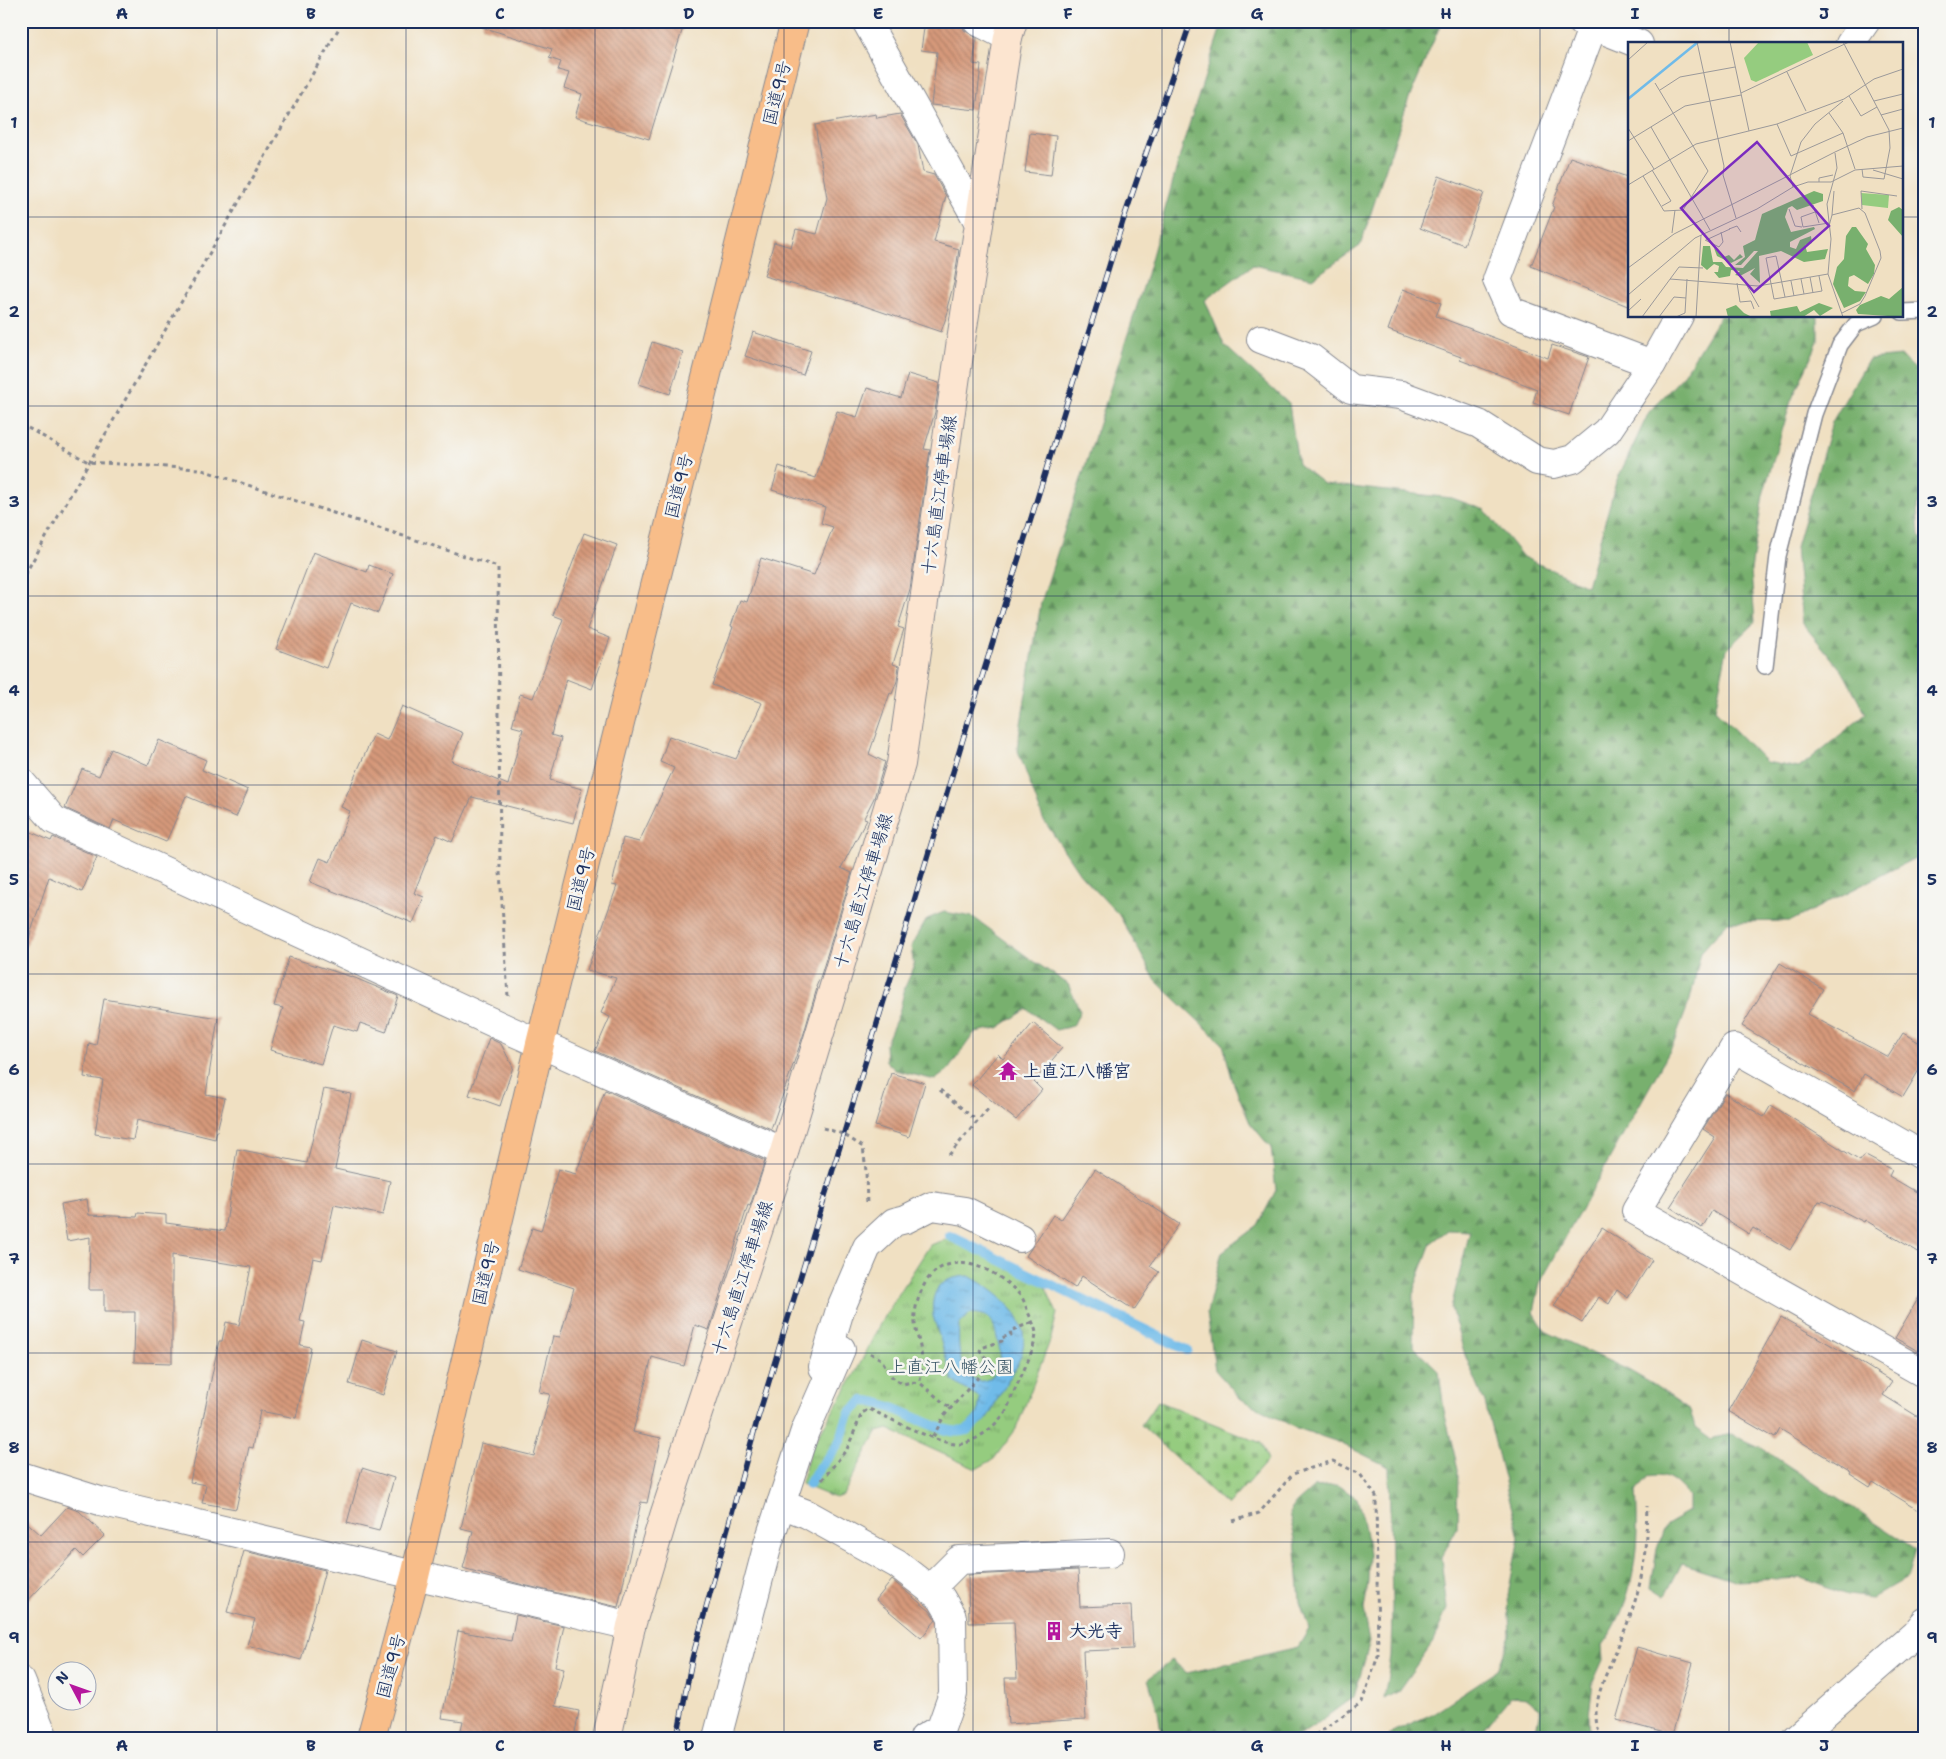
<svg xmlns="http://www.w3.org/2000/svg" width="1946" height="1759" font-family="'Shantell Sans','Klee One',sans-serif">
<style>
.grass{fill:url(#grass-tufts);stroke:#587e6e}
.forest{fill:url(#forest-firs);stroke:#4a7066}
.cemetery{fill:url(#cemetery-stones);stroke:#587e6e}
.water{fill:url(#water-ripples);stroke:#4675a4;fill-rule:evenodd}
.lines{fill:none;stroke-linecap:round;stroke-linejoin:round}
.stream{stroke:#70bbe9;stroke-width:10}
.building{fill:url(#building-back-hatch)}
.service-casing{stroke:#868890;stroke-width:18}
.minor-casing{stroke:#868890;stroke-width:30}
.secondary-casing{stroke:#868890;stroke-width:30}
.trunk-casing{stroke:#868890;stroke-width:30}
.path{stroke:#868890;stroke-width:3;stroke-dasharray:4 4;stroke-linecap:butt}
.service{stroke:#fff;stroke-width:15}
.minor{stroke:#fff;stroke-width:28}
.secondary{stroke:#fce5d0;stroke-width:28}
.trunk{stroke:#f8bd89;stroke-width:28}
.rail-casing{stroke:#1b2f5e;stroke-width:5.5}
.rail{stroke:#f6f6f2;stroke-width:4;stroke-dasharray:11;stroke-linecap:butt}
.grid{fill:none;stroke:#1b2f5e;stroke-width:1;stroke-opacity:0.55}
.labels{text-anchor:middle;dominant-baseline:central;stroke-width:5;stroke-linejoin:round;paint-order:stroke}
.street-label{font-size:18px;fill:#1b2f5e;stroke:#f6f6f2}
.poi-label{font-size:18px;font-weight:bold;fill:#1b2f5e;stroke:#f6f6f2;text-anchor:start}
.park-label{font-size:18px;fill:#3a5666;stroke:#f6f6f2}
.inset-river{fill:none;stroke:#70bbe9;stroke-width:2.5}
.inset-road{fill:none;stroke:#9b999a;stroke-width:1}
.view{fill:#7b2cbf;fill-opacity:0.15;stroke:#7b2cbf;stroke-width:2.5}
.inset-edge{fill:none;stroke:#1b2f5e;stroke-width:2.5}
.neatline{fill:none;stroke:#1b2f5e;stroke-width:2}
.grid-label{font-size:16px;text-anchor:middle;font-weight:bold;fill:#1b2f5e}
</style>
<defs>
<pattern id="grass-tufts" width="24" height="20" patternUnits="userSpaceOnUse" patternTransform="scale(1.25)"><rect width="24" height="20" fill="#95cc7f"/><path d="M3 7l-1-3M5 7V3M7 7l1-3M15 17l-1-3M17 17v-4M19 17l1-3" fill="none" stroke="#79a66b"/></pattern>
<pattern id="forest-firs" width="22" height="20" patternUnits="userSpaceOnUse" patternTransform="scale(1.25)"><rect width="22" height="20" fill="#78b06e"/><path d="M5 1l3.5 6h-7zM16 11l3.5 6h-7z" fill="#62905e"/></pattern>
<pattern id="cemetery-stones" width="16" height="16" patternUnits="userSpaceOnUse" patternTransform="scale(1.25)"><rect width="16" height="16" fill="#95cc7f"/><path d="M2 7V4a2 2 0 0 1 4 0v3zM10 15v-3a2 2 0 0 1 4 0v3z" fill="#79a66b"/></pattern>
<pattern id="water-ripples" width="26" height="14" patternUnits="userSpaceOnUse" patternTransform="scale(1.25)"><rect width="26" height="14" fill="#70bbe9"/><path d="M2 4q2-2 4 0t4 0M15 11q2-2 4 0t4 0" fill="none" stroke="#5b98c0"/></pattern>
<pattern id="building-back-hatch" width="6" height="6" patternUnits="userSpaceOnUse" patternTransform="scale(1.25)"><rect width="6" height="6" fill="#d6997a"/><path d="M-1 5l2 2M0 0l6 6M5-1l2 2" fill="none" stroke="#ad7d67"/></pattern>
</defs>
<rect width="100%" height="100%" fill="#f6f6f2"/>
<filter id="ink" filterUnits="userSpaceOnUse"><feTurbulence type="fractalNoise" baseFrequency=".02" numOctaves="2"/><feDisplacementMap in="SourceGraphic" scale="10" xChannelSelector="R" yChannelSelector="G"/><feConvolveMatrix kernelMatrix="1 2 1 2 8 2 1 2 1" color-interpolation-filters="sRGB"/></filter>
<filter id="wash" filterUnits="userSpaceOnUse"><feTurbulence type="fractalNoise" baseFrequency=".0096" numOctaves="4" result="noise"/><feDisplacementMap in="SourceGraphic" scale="20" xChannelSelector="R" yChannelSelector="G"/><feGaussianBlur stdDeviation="1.12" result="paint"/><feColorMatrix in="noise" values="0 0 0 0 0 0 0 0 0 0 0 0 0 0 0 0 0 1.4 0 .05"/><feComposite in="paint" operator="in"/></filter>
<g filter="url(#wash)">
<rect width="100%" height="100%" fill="#f0e0c2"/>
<polygon class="grass" points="948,1239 1045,1286 1057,1313 1051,1338 1016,1429 994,1459 976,1469 888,1429 877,1432 843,1495 835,1498 801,1484 810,1450 856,1372 881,1322 930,1245"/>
<g class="forest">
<path d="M1223,21h219l-34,80 -48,145 -47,32 -60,-13 -48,35 19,45 65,59 9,60 26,20 128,14 33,12 38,47 64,29 29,-104 33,-70 34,-36 37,-60h98v26l-27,59 -28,94 -12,75 4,52 -28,27 -12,61 51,52 33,6 67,-54 -23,-42 -40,-48 -7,-77 36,-125 37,-63 32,-3 24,22v119l-8,9 2,30 6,8v309l-134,68 -63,1 -27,30 -11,48 -17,45 -133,238 -6,29 11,19 85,40 24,14 36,25 5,18 15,11 21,-5 29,13 155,103 -8,28 -35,20 -25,-3 -46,-17 -64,3 -55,-18 -17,33 -14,-9 6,-38 9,-25 23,-13v-15c-13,-14 -21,-24 -41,-20l-12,16c4,51 -1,112 -34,153l1,15 -10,22 -4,33 1,23h-49l-5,-6 4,-24 -14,-10 -15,-2 -35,42h-89l7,-7 36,-16 68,-45 12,-35 -2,-40 11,-58 -34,-134 -20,-48 -14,-47 19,-77 -22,-1 -17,13 -17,46 -1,57 26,25 5,40 14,58 -1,59 -16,30 6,51 -14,33 -35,49 -14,8 7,-42 1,-52 -3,-138 -51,-25 -44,-15 -53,-28 -26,-29 -8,-58 15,-60 36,-27 18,-35 -5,-42 -21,-25 -17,-41 -10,-38 -67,-63 -37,-66 -39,-41 -37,-55 -26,-71 24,-145 104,-322 41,-147z"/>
<polygon points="944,912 973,917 1032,960 1068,984 1080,1011 1073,1026 1056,1030 1027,1009 998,1028 975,1032 948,1070 935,1080 895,1070 886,1061 885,1045 899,1013 905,987 914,967 911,947 927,919"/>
<path d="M1337,1485l20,13 6,21 6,35 -1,28 -4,28 6,32 -16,55c-21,13 -38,30 -60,41h-143l10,-7 -3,-19 -10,-33 24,-19 15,13 111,-26 11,-18 -9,-27 -5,-63 -6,-26 7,-10 18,-16z"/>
</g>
<polygon class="cemetery" points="1158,1401 1261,1443 1268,1460 1227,1506 1141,1425"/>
<path class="water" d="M969,1276c27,15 63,40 53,76 -5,16 -15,30 -23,44 -7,12 -11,27 -25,32l-6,-4 10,-11 2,-15c-9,-7 -20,-10 -27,-18l-20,-64c-3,-28 9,-39 36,-40zM970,1313c20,2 23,5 27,25 2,7 4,16 3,23 -2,19 -24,29 -35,10 -7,-13 -7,-32 -6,-46z"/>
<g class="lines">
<g class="stream">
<polyline points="950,1236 1187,1350"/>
<path d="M809,1485c7,-17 20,-26 29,-41 6,-9 6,-21 11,-29 3,-6 9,-10 14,-14 30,-1 81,39 104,29 5,-2 10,-9 14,-13"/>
</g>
</g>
<g id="blocks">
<g class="building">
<polygon points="483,21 685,21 649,139 575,117 582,94 564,88 569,73 558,70 561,62 549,58 552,49 482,27"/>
<polygon points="925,21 961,22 964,30 977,38 973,64 981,65 976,110 931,105 937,52 921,50"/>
<polygon points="876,114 877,118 900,114 918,145 923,172 934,175 946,196 934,242 959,249 954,283 947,308 949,309 941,332 853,302 764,276 774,242 791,247 796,229 817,234 827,198 815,125"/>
<polygon points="1030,133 1056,136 1051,175 1025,172"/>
<polygon points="1570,157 1630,178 1630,307 1531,266 1554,207 1552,206"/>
<polygon points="1439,176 1484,193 1464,245 1420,228"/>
<polygon points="1403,289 1441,303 1436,316 1548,358 1552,345 1589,357 1569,415 1533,403 1537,389 1460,360 1461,357 1388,330"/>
<polygon points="753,332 811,351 803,375 745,356"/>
<polygon points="652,342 683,352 670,394 639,384"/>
<polygon points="908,374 939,383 935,412 924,449 930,450 910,589 898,627 904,629 893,664 899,666 897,681 892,694 890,693 869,754 885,762 874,798 864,818 867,819 841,868 852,873 821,975 816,987 817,988 804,1033 771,1129 595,1051 610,1017 601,1013 616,978 587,970 617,886 612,885 623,838 639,842 674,768 660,762 669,736 736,759 762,703 712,685 733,627 731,626 740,600 747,602 761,558 814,575 833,527 821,523 825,507 772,490 779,466 816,478 837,411 857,417 867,388 901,398"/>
<polygon points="584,533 617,545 587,629 610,638 592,689 566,679 551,735 561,738 550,780 582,789 573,823 472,797 452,842 437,835 414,893 424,897 413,923 310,882 320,858 330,862 350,811 341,807 374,734 387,740 402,706 463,733 451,761 508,785 523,729 512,726 520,694 533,698 563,619 553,615"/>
<polygon points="313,552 367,572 369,565 393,574 378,613 351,603 326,668 276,649"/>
<polygon points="159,740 206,760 202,770 248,790 236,817 186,796 166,842 114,820 110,829 65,808 82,769 99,776 111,749 148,765"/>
<polygon points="29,831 51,841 53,837 97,857 82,892 49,877 26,947 21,946 21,849"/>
<polygon points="289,957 355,978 398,996 386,1032 360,1023 357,1032 333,1025 321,1064 270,1050 283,1008 274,1006"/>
<polygon points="1780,963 1823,989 1808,1014 1888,1057 1903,1033 1925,1046 1925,1060 1903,1097 1864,1074 1855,1091 1804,1063 1742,1026"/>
<polygon points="104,999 218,1018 206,1094 225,1098 215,1139 137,1120 133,1140 95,1134 103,1080 84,1077 89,1043 96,1045"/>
<polygon points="1033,1023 1062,1048 1034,1082 1042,1090 1016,1120 972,1085 998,1054 1003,1059"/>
<polygon points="489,1038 501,1044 513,1067 500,1106 469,1095"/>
<polygon points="891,1073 925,1083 909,1137 875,1126"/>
<polygon points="324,1089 351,1094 335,1169 390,1181 383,1215 334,1205 322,1260 313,1258 300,1321 305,1322 300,1345 311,1347 296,1418 260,1411 253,1448 249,1447 236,1509 202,1503 206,1485 190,1482 219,1341 222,1341 226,1322 239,1325 251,1267 172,1255 172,1363 134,1362 135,1312 104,1312 104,1290 89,1290 90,1237 67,1241 61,1204 87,1199 89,1215 137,1217 138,1213 166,1215 166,1223 225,1231 237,1149 307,1163"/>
<polygon points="605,1090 765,1161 750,1206 748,1205 709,1330 695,1325 684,1366 652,1357 633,1432 661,1438 647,1503 641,1502 618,1607 523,1585 463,1568 473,1531 461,1528 481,1443 534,1456 550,1394 539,1392 553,1336 560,1337 574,1288 518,1269 532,1228 541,1231 558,1169 576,1174"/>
<polygon points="1725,1093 1764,1117 1771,1105 1860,1161 1864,1155 1892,1170 1889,1176 1925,1197 1925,1256 1865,1220 1864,1222 1823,1201 1822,1202 1819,1201 1790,1250 1753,1228 1749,1234 1712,1211 1702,1228 1670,1207 1715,1137 1703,1129"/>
<polygon points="1095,1169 1179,1224 1150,1266 1159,1272 1134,1310 1082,1276 1075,1288 1026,1256 1053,1215 1061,1220"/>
<polygon points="1602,1228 1652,1260 1628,1298 1617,1290 1609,1304 1599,1297 1582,1323 1554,1306"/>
<polygon points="1925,1287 1925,1355 1895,1338"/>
<polygon points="1781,1317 1847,1354 1892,1382 1883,1395 1925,1421 1925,1514 1873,1482 1870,1487 1850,1474 1851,1472 1780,1429 1775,1438 1728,1411"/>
<polygon points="362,1340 397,1351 383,1395 349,1384"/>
<polygon points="362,1468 394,1478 379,1531 347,1523"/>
<polygon points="67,1507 79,1511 105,1535 83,1557 76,1550 21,1608 21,1517 41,1535"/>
<polygon points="244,1551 325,1570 301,1660 247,1645 255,1619 227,1612"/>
<polygon points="1078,1570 1080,1607 1131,1605 1133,1649 1083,1651 1086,1719 1008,1724 1005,1678 1017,1678 1014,1622 969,1623 968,1575"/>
<polygon points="892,1580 930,1611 936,1620 921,1638 876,1600"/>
<polygon points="516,1615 564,1626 555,1666 564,1668 555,1706 579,1711 574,1738 459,1738 463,1721 442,1718 458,1631 511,1641"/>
<polygon points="1637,1647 1693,1663 1672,1735 1616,1720"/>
</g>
</g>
</g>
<g filter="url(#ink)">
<use href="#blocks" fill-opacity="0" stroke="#868890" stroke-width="1"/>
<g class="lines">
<g class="service-casing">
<g id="service">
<polyline points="1902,312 1925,311"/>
<polyline points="1765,666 1778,556 1814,414 1840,345 1856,324 1875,316"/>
</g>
</g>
<g class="minor-casing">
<g id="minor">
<polyline points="866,21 979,223"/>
<polyline points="977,21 1008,37"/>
<polyline points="1581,21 1639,44"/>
<polyline points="1593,26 1497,280 1511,311 1652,364 1679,316"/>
<polyline points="1850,44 1866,21"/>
<polyline points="1261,339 1311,358 1351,389 1401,395 1479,424 1537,461 1554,464 1573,459 1607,431 1652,364"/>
<polyline points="21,782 54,820 509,1030 784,1152"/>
<polyline points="1925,1157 1734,1048 1636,1211 1925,1374"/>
<polyline points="823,1367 840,1310 867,1247 894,1222 906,1219 932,1206 965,1211 1020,1238"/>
<polyline points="21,1476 100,1501 631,1626"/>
<polyline points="781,1504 807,1514 897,1564 941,1598 952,1617 953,1694 941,1728 924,1738"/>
<polyline points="930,1589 959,1560 1110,1553"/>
<polyline points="21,1681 44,1738"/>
<polyline points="717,1738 768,1544 805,1431 841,1349"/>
<polyline points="1796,1738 1915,1634 1925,1622"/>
</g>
</g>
<g class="secondary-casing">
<polyline id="secondary" points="607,1738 631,1626 664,1516 784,1152 901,764 961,340 1008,37 1013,21"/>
</g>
<g class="trunk-casing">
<polyline id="trunk" points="371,1738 415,1576 540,1044 795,21"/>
</g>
<g class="path">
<polyline points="21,424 88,462 199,469 498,567 500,872 508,997"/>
<polyline points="21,581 343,21"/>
<polyline points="940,1090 977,1121"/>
<polyline points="823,1128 843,1134 863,1147 866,1171 867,1206"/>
<polyline points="949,1155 988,1109"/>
<polyline points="870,1353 881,1359 892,1377 903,1384 911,1382 920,1383"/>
<polyline points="933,1437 944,1416 982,1373 986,1358 980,1351 981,1348 1002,1341 1001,1338 1011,1335 1010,1331 1033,1322"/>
<path d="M822,1480l25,-31 15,-36 7,-4c19,8 74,38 92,35 16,-3 33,-17 43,-30 4,-5 6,-14 9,-20 6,-14 23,-47 23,-61 -1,-7 -5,-14 -8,-21 -2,-5 -4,-13 -8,-17 -28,-31 -81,-52 -100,-1 -12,32 0,38 2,67 1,7 -2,15 -2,22l31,26"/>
<polyline points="1233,1521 1259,1513 1293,1474 1333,1461 1360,1474 1376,1496 1378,1656 1362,1702 1311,1738"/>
<path d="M1602,1738c-16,-26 4,-63 14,-87 9,-21 18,-43 23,-65 7,-26 7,-54 8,-80"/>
</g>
<use href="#service" class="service"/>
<use href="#minor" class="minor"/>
<use href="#secondary" class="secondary"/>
<use href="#trunk" class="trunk"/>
<g class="rail-casing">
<polyline id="rail" points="677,1738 692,1659 757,1421 969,719 1123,221 1191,21"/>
</g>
<use href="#rail" class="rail"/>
</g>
</g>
<path class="grid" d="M217,21v1717M406,21v1717M595,21v1717M784,21v1717M973,21v1717M1162,21v1717M1351,21v1717M1540,21v1717M1729,21v23M21,217h1609M1902,217h23M1729,316v1422M21,406h1904M21,596h1904M21,785h1904M21,974h1904M21,1164h1904M21,1353h1904M21,1542h1904"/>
<defs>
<g id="temple-bare" transform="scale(1.5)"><path d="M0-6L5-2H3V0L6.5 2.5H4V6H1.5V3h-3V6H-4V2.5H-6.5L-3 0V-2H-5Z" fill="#b5179e" stroke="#f6f6f2" stroke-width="2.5" paint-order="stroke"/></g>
<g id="building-bare" transform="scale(1.5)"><path d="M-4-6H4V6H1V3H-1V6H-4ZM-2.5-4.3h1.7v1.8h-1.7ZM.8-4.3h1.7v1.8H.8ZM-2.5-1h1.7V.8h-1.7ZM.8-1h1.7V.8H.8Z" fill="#b5179e" stroke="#f6f6f2" stroke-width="2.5" paint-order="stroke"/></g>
</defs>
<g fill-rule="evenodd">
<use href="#temple-bare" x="1008" y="1071"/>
<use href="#building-bare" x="1054" y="1631"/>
</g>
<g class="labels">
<g class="street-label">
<text transform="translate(777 93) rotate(-76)">国道9号</text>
<text transform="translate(679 486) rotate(-76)">国道9号</text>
<text transform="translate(939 495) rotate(-82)">十六島直江停車場線</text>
<text transform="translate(581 879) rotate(-76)">国道9号</text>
<text transform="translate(863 891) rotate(-73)">十六島直江停車場線</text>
<text transform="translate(486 1273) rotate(-77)">国道9号</text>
<text transform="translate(742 1278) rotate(-72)">十六島直江停車場線</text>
<text transform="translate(391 1666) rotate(-75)">国道9号</text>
</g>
<g class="poi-label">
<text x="1023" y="1071">上直江八幡宮</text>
<text x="1069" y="1631">大光寺</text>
</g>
<g class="park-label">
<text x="951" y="1367">上直江八幡公園</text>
</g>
</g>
<g transform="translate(1628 42)">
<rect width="275" height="275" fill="#f0e0c2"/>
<path d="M186,149l9,3v7l-26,9 -5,-4 -4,2 -3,9 6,15 23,-5 1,2 -25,13v5l6,2 4,-9 11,-4 1,7 -7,2 2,7 21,-3 -3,10 -21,3 -23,-11 -22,5 1,27 -10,-9 5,-6 -15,8 -5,-1 5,-4 -9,-1 -1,6 -11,2 -5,-6h4l1,-6 -5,-2 -7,6 -6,-5 2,-19h7l3,16h9l4,5 17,1 15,-17h-4l-13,14h-6l10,-8 -2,-11 12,-6 7,-26zM271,165l4,3v27l-15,-17 3,-9zM224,185h4l12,17 -2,5 9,16 -1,9 -6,10 -14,-9 -5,2 -1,9 7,5 11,1 -6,9 -16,7 -11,-24 4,-17 7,-8 2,-23zM86,206l10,9 5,-2 5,5 6,-6 3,3 -12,6 -14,-7zM275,245v30l-45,-3 -2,-4 4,-5 21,-9 8,3zM191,261l14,5 -13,8 -6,-6 -11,7h-32l-1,-6 27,-5 3,6zM108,263l8,8 8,4h-24l-2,-8z" fill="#78b06e"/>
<path d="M233,151l28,2 -1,13 -26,-3z" fill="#95cc7f"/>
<path d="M131,0h48l6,13 -57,27 -5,-2 -7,-22z" fill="#95cc7f"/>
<path class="inset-river" d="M0,57l70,-57"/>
<path class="inset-road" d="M69,0l27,124 -1,9 13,43M102,0l19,89M215,0l46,88 1,18 -6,31 -21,-2 -1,-8M0,18l20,-18M159,30l19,39M32,48l20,-13 55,-10M113,51l108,-51M221,54l12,20 16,-9M246,59l29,-7M201,71l14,20M253,73l22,-6M149,82l14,32 52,-23 12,36M23,85l59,103M0,86l26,41M0,99l57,-35 56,-11M207,111l2,15 -10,36 4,35 -3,35 15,43M24,128l19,31 -9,5M245,128l30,9M15,134l21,35 19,-1 25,-39 -53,-88M191,140v-4l14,-3M0,143l68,-41 81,-20 67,-25 30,-20 29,-10M165,145l-3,-11 11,-34 14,-18 28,-23M185,163l6,18M161,167l6,17 7,1M234,167l-1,-18 36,5M187,170l-14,5 2,10 26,-4M204,173l2,-24M201,184l3,-11 27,-7 6,5 15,38 1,7 -16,38 -5,8 -18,9M101,187l8,-3 4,6M44,191l3,-23M77,198l14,7 4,-5 -2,-10M78,198l24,-11M0,226l46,-34 161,-82 32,-15 36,-9M182,235l3,16M42,237l88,7 70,-12M173,237l3,15M163,239l3,15M109,241l3,19 11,-1 3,8M118,242l13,23M0,253l67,-57 62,-29 36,-22 15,-5h23l24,-12 48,-4M157,255l-9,-41 -10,2 8,41 48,-8 -3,-15M0,269l13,-12M14,275l37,-50 24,1M31,275l15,-20 12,1M48,275l9,-4 2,-34M68,275l5,-82"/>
<path class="view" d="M129,100l72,84 -75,66 -73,-84z"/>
<rect width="275" height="275" class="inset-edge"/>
</g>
<rect width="1946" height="1759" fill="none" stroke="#f6f6f2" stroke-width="55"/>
<g transform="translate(72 1686) rotate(311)"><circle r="24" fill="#f6f6f2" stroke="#9ea6b7"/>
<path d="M0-4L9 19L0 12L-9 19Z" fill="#b5179e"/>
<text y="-8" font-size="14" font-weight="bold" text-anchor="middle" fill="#1b2f5e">N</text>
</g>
<rect x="28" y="28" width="1890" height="1704" class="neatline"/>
<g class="grid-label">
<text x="122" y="19">A</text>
<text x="311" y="19">B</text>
<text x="500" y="19">C</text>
<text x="689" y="19">D</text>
<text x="878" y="19">E</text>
<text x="1068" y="19">F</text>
<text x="1257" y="19">G</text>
<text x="1446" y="19">H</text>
<text x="1635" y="19">I</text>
<text x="1824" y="19">J</text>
<text x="14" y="128">1</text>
<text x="1932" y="128">1</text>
<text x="14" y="317">2</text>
<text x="1932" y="317">2</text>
<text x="14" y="507">3</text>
<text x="1932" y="507">3</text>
<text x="14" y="696">4</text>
<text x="1932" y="696">4</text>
<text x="14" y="885">5</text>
<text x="1932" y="885">5</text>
<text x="14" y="1075">6</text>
<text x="1932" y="1075">6</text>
<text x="14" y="1264">7</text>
<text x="1932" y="1264">7</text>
<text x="14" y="1453">8</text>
<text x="1932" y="1453">8</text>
<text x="14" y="1643">9</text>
<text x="1932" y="1643">9</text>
<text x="122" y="1751">A</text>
<text x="311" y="1751">B</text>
<text x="500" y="1751">C</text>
<text x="689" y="1751">D</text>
<text x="878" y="1751">E</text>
<text x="1068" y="1751">F</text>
<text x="1257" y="1751">G</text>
<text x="1446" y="1751">H</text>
<text x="1635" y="1751">I</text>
<text x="1824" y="1751">J</text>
</g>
</svg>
